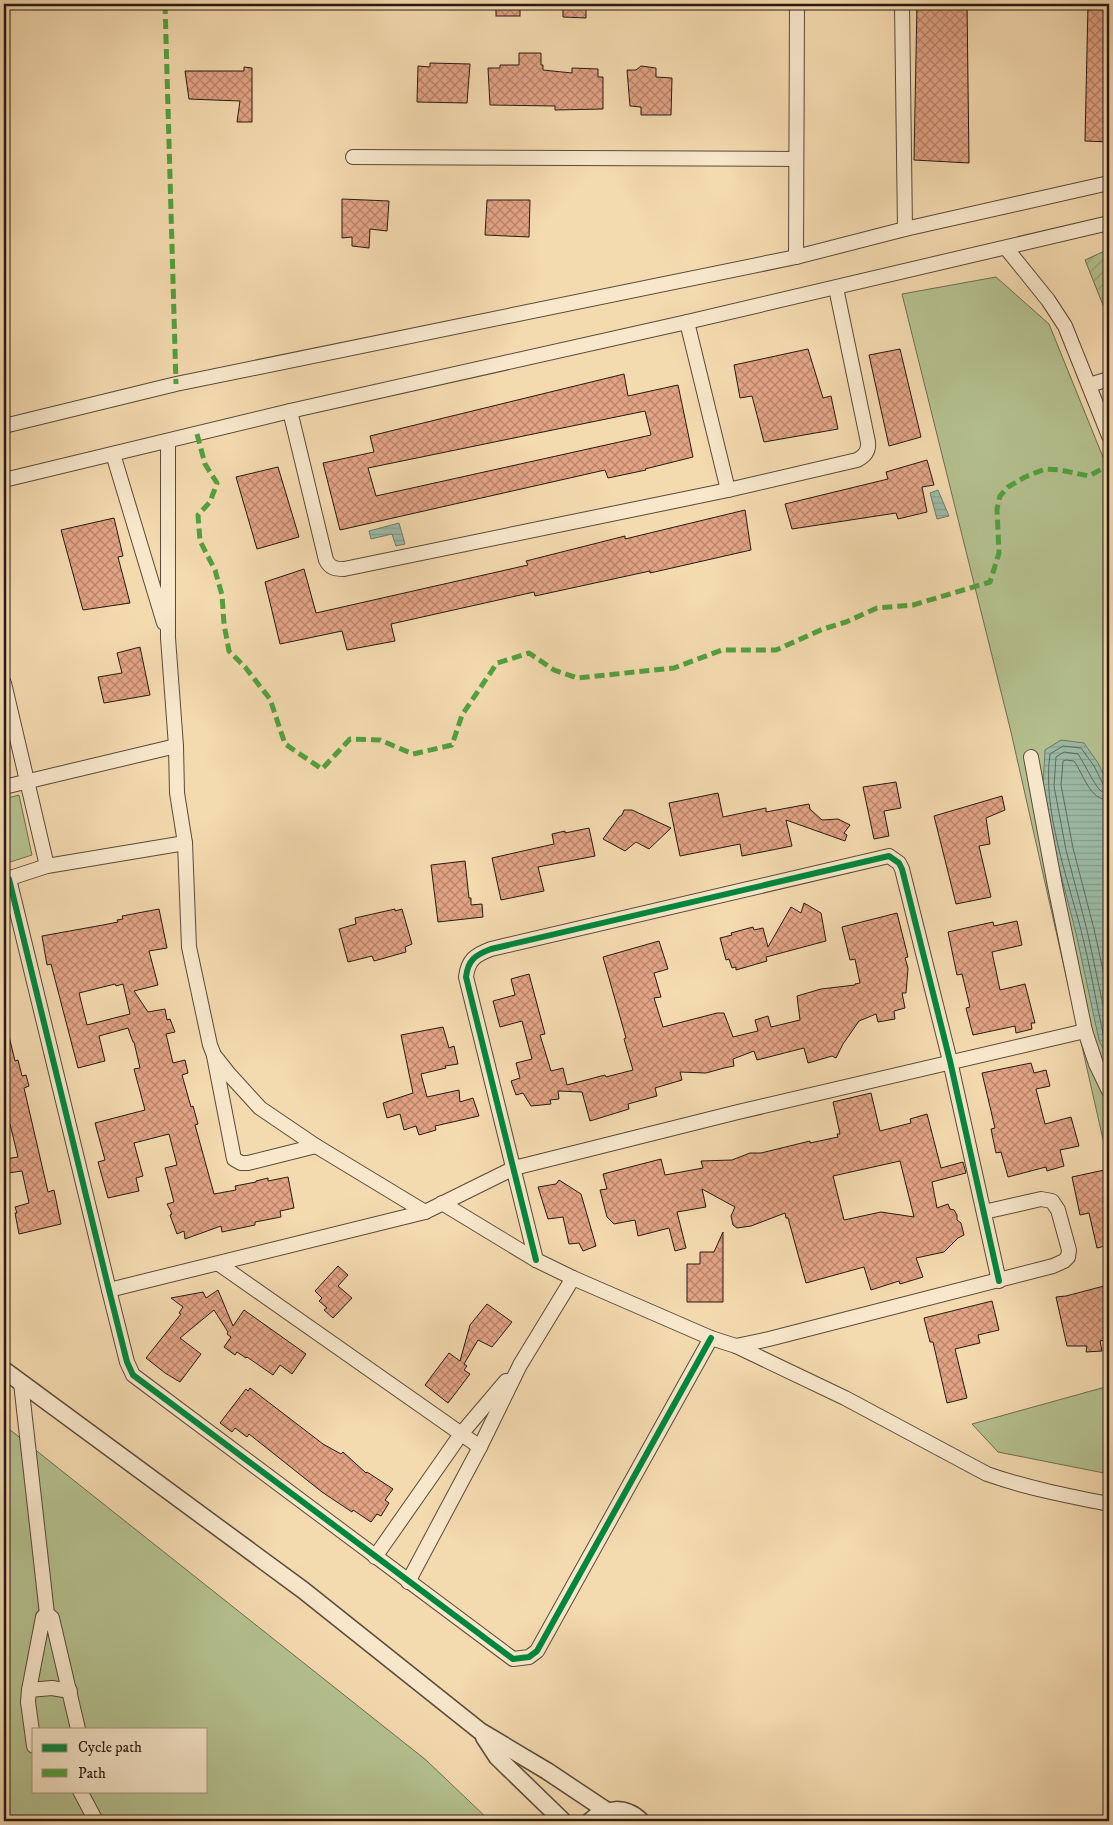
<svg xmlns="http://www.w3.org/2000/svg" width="1113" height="1825" font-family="'IM FELL DW Pica',serif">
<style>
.grass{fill:#b5c190;stroke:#6e6e51;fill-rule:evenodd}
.garden{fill:url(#garden-furrows);stroke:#6e6e51}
.water{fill:url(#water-rules);stroke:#6d7b6b}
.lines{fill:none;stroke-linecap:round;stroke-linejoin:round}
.shore{stroke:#626a5c;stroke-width:1}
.building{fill:url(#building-cross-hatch);stroke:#271a12;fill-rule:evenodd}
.minor-casing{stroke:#5a4a39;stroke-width:16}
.tertiary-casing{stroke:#5a4a39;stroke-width:19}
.minor{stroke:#f8e7cb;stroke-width:14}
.tertiary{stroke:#f8e7cb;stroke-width:16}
.quiet{stroke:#51a13f;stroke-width:5;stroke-dasharray:10 5;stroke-linecap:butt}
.cycleway-casing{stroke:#f8e7cb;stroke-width:9}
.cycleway{stroke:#00873e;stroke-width:6}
</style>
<defs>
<pattern id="garden-furrows" width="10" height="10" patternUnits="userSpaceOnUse" patternTransform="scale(1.25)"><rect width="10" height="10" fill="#b5c190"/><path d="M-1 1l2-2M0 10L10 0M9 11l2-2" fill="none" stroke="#9ca57b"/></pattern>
<pattern id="water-rules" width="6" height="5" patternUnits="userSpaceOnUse" patternTransform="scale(1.25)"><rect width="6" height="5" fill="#9cbba7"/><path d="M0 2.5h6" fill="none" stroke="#86a08f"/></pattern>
<pattern id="building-cross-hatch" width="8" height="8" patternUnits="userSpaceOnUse" patternTransform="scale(1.25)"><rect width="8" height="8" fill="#e2a385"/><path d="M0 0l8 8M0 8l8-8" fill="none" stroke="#b7846b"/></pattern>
</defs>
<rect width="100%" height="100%" fill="#f4daaf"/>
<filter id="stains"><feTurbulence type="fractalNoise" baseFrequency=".004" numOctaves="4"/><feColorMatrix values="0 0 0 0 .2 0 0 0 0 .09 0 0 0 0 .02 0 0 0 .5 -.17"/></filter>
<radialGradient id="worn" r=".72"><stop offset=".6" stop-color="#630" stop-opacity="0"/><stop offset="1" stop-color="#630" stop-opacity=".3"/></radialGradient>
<g class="grass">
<polygon points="996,277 1049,324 1109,472 1109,1166 1011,732 902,294"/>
<polygon points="19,795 32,855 4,864 4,799"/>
<polygon points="1109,1386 1109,1474 998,1452 972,1424"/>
<path d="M4,1425l422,335 64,61h-486zM34,1729h172v62h-172z"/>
</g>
<polygon class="garden" points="1109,249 1109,320 1085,260"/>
<g class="water">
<polygon points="938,490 949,516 937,519 930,493"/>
<polygon points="399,523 405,544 396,546 392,534 371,539 369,531"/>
<polygon points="1061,740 1084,743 1098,763 1109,786 1109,1061 1099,1040 1076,933 1055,852 1043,787 1045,750"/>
</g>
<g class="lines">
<g class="shore">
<path d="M1109,787l-6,-3 -9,-18 -13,-18 -18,-2 -13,8c-8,53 17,123 31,176 9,35 15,72 23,108l5,11"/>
<path d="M1109,793c-4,0 -5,0 -8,-2 -5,-3 -18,-30 -23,-37l-14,-2 -8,5 -2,29 12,64 21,80 22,103"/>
<path d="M1109,800c-20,0 -25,-25 -35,-39l-8,-1 -3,1 -2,24 12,63 21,81 15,69"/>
</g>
</g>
<g class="building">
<rect x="496" y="4" width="24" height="12"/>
<polygon points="563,4 586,4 586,18 563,17"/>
<polygon points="917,4 967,4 969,163 914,160"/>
<polygon points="1088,4 1109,4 1109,142 1085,141"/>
<polygon points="519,53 541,53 541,65 543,65 543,70 572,73 572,68 598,69 598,77 603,77 603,109 555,110 555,106 490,105 488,68 500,68 500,65 519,65"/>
<polygon points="430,63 470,64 467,103 417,102 418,66 430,67"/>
<polygon points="641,66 656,68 656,77 672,78 671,115 641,115 641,107 630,106 627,70 636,70"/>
<polygon points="244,67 252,68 252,122 237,122 240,101 189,99 185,71 244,71"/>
<polygon points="342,199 389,201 387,231 370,229 369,248 352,246 352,237 342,238"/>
<polygon points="487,200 530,200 529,237 485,235"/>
<polygon points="808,349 823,398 831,396 838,429 764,442 752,396 740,398 734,365"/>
<polygon points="900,349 921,437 889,446 869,355"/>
<path d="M624,374l4,22 50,-11 15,72 -48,12 1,1 -38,8 -3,-8 -265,60 -17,-67 51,-11 -4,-16zM645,411l6,24 -275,61 -8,-28z"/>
<polygon points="927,460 934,485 922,487 927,512 898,519 896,513 792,529 785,504 888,479 886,472"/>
<polygon points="278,467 299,537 257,549 236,477"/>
<polygon points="745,510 751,550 650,573 650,571 535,596 534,592 391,624 395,641 347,650 342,631 280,644 265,582 304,569 316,613 528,565 526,561 625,536 625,539"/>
<polygon points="114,518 123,556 118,557 130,603 83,610 61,530"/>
<polygon points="140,647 150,695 104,703 98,677 122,673 117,653"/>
<polygon points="896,782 901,808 884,811 889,836 874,839 863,787"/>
<polygon points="718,793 723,817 766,808 766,812 809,804 810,809 822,820 838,819 850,825 844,833 847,835 845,841 786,820 792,846 742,856 740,844 680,856 669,803"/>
<polygon points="1002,796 1005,810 986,818 990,844 979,846 991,897 956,904 934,816"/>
<polygon points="624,810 632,810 671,828 649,849 636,842 625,851 603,839 619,817 622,815"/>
<polygon points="589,828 595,856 538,867 544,891 501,900 492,858 554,844 552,834 565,831 565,833"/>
<polygon points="465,861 469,898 471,898 471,905 482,904 483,917 438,922 431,865"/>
<polygon points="804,903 821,913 826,941 766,957 767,961 736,970 736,967 732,968 729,959 726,960 720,938 732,935 731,933 753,927 754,930 763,928 768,947 791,907 801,913"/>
<path d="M159,909l8,39 -18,3 9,34 -24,6 14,21 17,-3 2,11 3,-1 5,13 -9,2 7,29 12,-3 3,13 -6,2 9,32 2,-1 5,18 -3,1 19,69 22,-4 -1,-4 21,-4v-1l12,-3v3l20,-4 6,31 -14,3 1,6 -26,5v3l-33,7 -1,-6 -36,13 -1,-8 -7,3 -7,-19 2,-1 -5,-10 7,-2 -9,-34 12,-3 -8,-31 -35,9 9,33 -7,2 3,13 -31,7 -10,-36 7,-2 -10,-37 50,-13 -11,-41 6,-1 -6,-26h-1l-5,-14 -29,8 6,25 -27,7 -27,-104 -4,1 -5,-29 61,-11 15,-3 -1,-2 6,-1 -1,-3zM115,984l1,2 7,-2 7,30 -43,11 -8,-32z"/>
<polygon points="395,909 395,911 402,909 412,944 405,947 406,952 374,961 372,956 348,962 339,929 356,924 355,918"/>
<polygon points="897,913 908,957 905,958 908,968 906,993 902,993 905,1008 894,1011 895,1019 878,1022 876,1014 859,1021 843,1044 836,1058 832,1056 808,1063 804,1048 757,1060 754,1051 733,1059 734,1066 724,1068 706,1073 680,1072 682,1080 655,1088 657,1096 628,1104 629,1109 590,1121 582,1092 558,1091 559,1099 550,1100 551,1104 531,1106 523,1093 516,1095 511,1081 520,1078 516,1063 532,1059 522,1021 500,1027 493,1001 515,995 511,979 529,974 545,1034 540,1035 551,1071 563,1068 567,1085 605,1075 606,1077 633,1070 624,1039 626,1038 603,957 659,941 668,969 654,973 661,997 654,998 663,1027 717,1013 724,1013 733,1037 758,1031 755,1020 768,1016 771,1027 800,1020 797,996 821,989 855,985 855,984 860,983 855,959 850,960 842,927"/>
<polygon points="1017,921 1022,945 992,952 1000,990 1025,984 1035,1023 1031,1023 1032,1029 1016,1033 1015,1026 973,1035 966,1008 970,1007 962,974 957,975 948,932 993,922 994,926"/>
<polygon points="443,1027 449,1048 454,1046 458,1064 445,1066 446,1068 421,1074 427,1097 459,1090 460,1102 473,1098 479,1116 435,1126 436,1130 419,1135 416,1126 404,1130 400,1114 387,1118 383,1103 413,1093 401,1035"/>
<polygon points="9,1036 15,1061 18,1060 22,1076 26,1075 29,1086 24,1088 48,1192 54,1190 61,1224 19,1234 15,1213 17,1213 15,1207 29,1203 22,1171 8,1173 5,1159 18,1157 10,1124 4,1126 4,1037"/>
<polygon points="1031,1063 1034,1073 1046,1070 1050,1086 1036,1089 1045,1124 1071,1117 1079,1146 1060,1150 1064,1166 1047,1171 1046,1167 1008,1177 1001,1152 996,1153 991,1129 995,1128 982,1073"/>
<path d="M871,1093l9,38 31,-8 -1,-4 17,-5 14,54 22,-6 3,11 -34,9 5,26 11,-4 2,5 4,1 3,5v5l4,3 3,12 -6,3 -14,14 -28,6 7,19 -23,7 -1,-3 -28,9 -7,-23 -58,16 -18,-65h-2l-1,-5 -34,13 -14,2 -4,-3 -2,-9 4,-9 -33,-18 4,18 -29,5 9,36 -11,3 -6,-23 -31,8 -3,-16 -21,4 -7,-7 -7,-27 7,-1 -4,-15 58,-15 4,16 38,-7 -2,-7 31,-1 18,-7h11l49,-12v2l28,-6 -1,-3h3l-7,-32zM900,1161l14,56 -33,-5 -37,8 -11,-44z"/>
<polygon points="1109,1169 1109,1245 1097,1248 1089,1213 1080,1215 1072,1177"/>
<polygon points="559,1180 581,1194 596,1246 583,1251 579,1243 569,1244 563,1217 548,1219 538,1187 556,1184"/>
<polygon points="723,1232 723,1302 687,1302 687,1264 700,1264 700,1252 714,1252"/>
<polygon points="338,1266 348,1275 338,1286 352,1298 333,1318 324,1310 327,1308 319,1301 322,1298 315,1291"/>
<polygon points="1104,1286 1109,1307 1109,1339 1100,1341 1102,1351 1086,1352 1087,1346 1067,1346 1056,1297 1066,1296"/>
<polygon points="218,1290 233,1326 244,1310 306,1354 292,1374 280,1365 273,1375 247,1357 246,1358 237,1352 235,1355 224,1347 231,1337 227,1334 228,1332 214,1310 180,1338 201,1354 180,1382 165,1373 146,1358 181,1314 179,1313 183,1307 171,1298 203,1292 206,1298"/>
<polygon points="992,1301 999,1330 978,1335 980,1343 955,1349 967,1398 947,1403 933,1342 930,1342 924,1318"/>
<polygon points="487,1304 512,1322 492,1347 478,1340 464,1364 467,1366 464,1370 470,1374 448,1403 425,1385 449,1353 460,1361 470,1325"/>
<polygon points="250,1388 323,1444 341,1454 343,1452 366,1473 367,1472 393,1489 385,1500 389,1503 381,1516 377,1514 371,1522 353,1510 352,1512 322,1492 249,1434 247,1437 235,1428 232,1432 220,1423 246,1389 248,1391"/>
</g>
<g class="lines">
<g class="minor-casing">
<g id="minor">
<polyline points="902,4 905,229"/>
<polyline points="353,157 796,159"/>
<polyline points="1006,248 1048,300 1065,326 1109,436"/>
<polyline points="796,257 797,4"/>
<polyline points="687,322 728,490"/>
<polyline points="1089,385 1109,379"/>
<path d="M290,411l36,149c4,8 9,9 18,9l384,-79 129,-30c8,-4 12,-10 11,-18l-32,-154"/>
<polyline points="4,426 176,384 796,257 905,229 1109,183"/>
<polyline points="168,442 168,638 176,746 177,793 185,843 189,947 210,1045 214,1055 229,1074 260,1108 316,1146 425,1212"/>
<polyline points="113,454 164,623"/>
<polyline points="4,480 290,411 687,322 1109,223"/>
<polyline points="4,683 47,866 4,880"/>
<polyline points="1031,757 1055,886 1085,1031 1096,1064 1109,1091"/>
<polyline points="4,787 176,746"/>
<polyline points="47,866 185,843"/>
<polyline points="9,879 109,1290 127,1362 133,1375 513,1659 529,1657 537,1651 711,1338"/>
<polyline points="214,1056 234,1159 241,1163 248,1163 316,1146"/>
<path d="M442,1203l94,57 37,18 138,60 25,8 109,52 142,76c40,14 81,22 122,30"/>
<path d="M536,1260l-70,-283c2,-17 9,-22 25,-28l398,-93 10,7 3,6 48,192 49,220"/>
<polyline points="219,1264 480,1447"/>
<polyline points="109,1290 425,1212 514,1168 738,1112 1085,1031"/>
<polyline points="736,1346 769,1339 1053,1266 1064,1261 1068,1257 1069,1250 1058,1210 1052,1201 1041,1199 984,1212"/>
<polyline points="21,1383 47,1614"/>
<polyline points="375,1557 461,1434 506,1381"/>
<polyline points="408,1582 480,1447 520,1365 573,1278"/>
<polyline points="29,1690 52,1688 70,1691"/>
<polyline points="34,1746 28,1702 29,1690 43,1617 47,1614 52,1618 78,1729"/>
<polyline points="80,1791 96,1821"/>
</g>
</g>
<g class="tertiary-casing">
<g id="tertiary">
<polyline points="4,1370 303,1590 480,1731 547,1771 607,1811"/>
<polyline points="484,1737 497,1757 563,1821"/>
<path d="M590,1821c15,-14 36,-15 51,0"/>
</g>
</g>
<use href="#minor" class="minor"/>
<use href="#tertiary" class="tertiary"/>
<g class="quiet">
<polyline points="165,4 176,384"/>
<polyline points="197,434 205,464 217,483 210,502 198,515 200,541 215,570 222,595 224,624 229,651 245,667 270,699 285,744 322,769 350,739 380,740 413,754 452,745 462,715 497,663 529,653 554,670 577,678 674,668 722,650 776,650 823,629 846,622 877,608 913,605 990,582 999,553 997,509 1000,496 1008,487 1025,477 1045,469 1060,470 1089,476 1109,465"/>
</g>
<g class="cycleway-casing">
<g id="cycleway">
<polyline points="9,879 109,1290 127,1362 133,1375 513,1659 529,1657 537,1651 711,1338"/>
<path d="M536,1260l-70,-283c2,-17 9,-22 25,-28l398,-93 10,7 3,6 48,192 49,220"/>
</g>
</g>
<use href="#cycleway" class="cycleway"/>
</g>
<rect width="1113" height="1825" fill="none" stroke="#f4daaf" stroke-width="20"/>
<rect x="5" y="5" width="1103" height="1815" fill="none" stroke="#271a12" stroke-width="2.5"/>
<rect x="10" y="10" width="1093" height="1805" fill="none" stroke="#271a12"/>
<rect x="32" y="1728" width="175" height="65" fill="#f8e7cb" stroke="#a49581"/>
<rect x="42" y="1744" width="25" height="8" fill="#00873e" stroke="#a49581"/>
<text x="78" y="1752" font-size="15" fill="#271a12">Cycle path</text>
<rect x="42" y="1769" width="25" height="8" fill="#51a13f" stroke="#a49581"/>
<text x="78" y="1778" font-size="15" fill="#271a12">Path</text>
<rect width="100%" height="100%" filter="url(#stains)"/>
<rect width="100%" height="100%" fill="url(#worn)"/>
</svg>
